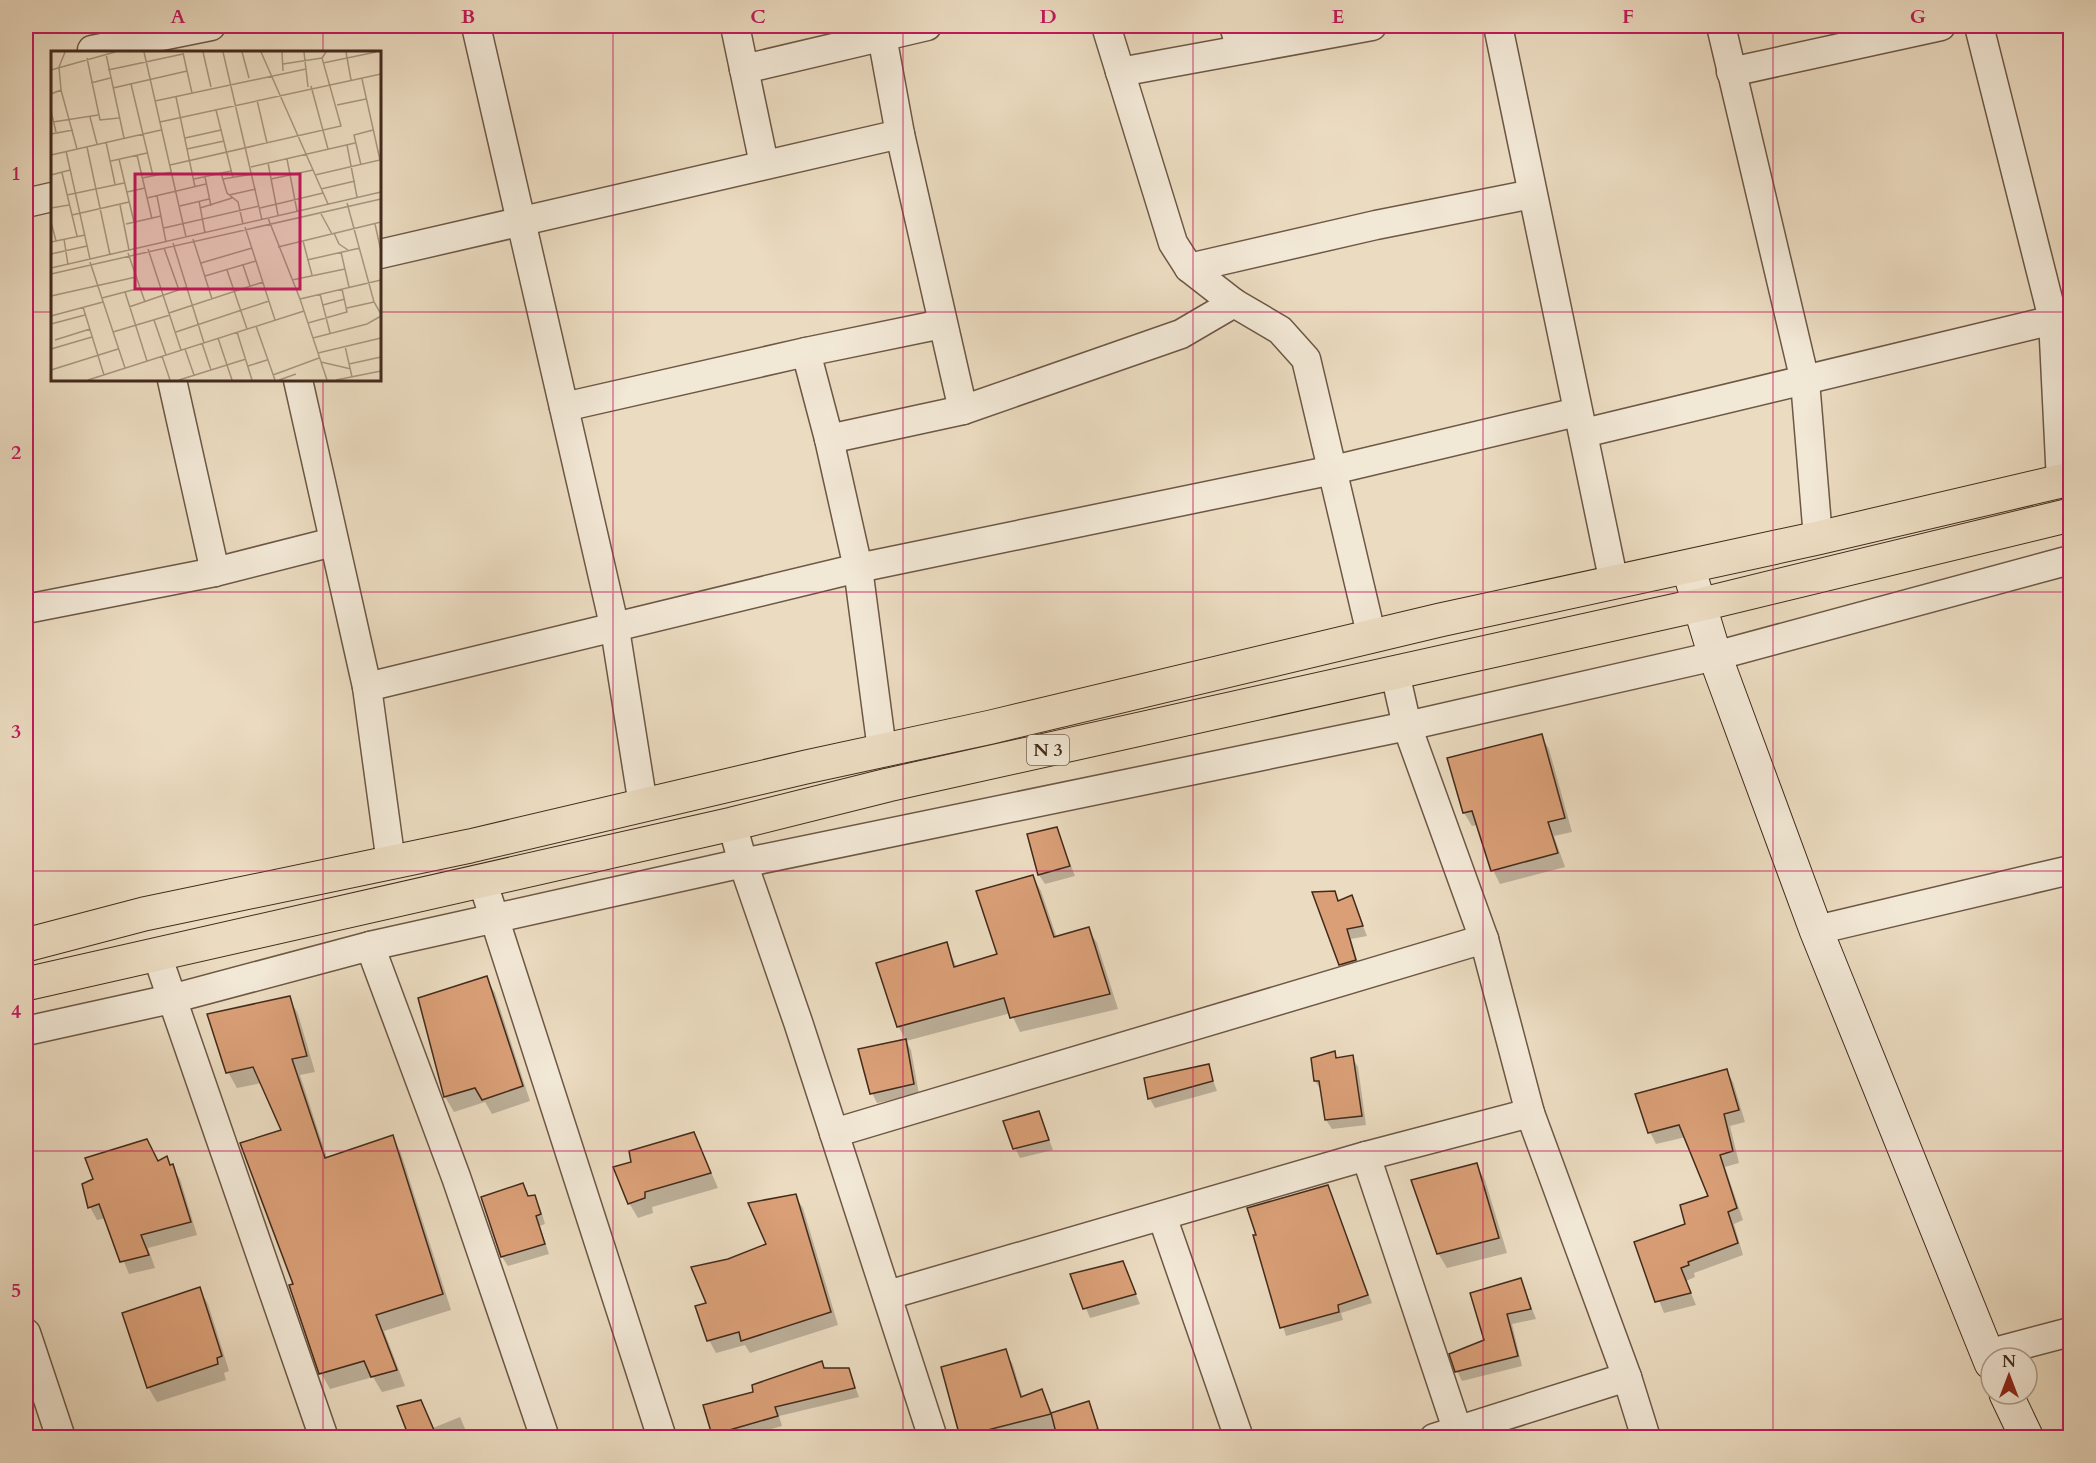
<svg xmlns="http://www.w3.org/2000/svg" width="2096" height="1463" font-family="Cardo,serif">
<style>
.shadow{fill:#0003}
.building{fill:#da9f77;stroke:#432b1c;stroke-width:1.5}
.lines{fill:none;stroke-linecap:round;stroke-linejoin:round}
.street-casing{stroke:#6d5745;stroke-width:31}
.secondary-casing{stroke:#432b1c;stroke-width:35}
.primary-casing{stroke:#432b1c;stroke-width:35}
.street{stroke:#f2e8d6;stroke-width:28}
.secondary{stroke:#f2e8d6;stroke-width:33}
.primary{stroke:#ebdbc0;stroke-width:33}
.grid{fill:none;stroke:#c2185b;stroke-width:1.5;stroke-opacity:0.55}
.labels{text-anchor:middle;dominant-baseline:central;stroke-width:6;stroke-linejoin:round;paint-order:stroke}
.shield{fill:#f2e8d6;stroke:#786454;stroke-width:1.5}
.shield-label{font-size:18px;font-weight:bold;fill:#432b1c}
.inset-road{fill:none;stroke:#a8957e;stroke-width:1.5}
.view{fill:#c2185b;fill-opacity:0.15;stroke:#c2185b;stroke-width:3}
.inset-edge{fill:none;stroke:#432b1c;stroke-width:3}
.neatline{fill:none;stroke:#c2185b;stroke-width:2}
.grid-label{font-size:20px;text-anchor:middle;font-weight:bold;fill:#c2185b}
</style>
<rect width="100%" height="100%" fill="#ebdbc0"/>
<filter id="stains"><feTurbulence type="fractalNoise" baseFrequency=".00333" numOctaves="4"/><feColorMatrix values="0 0 0 0 .2 0 0 0 0 .09 0 0 0 0 .02 0 0 0 .5 -.17"/></filter>
<radialGradient id="worn" r=".72"><stop offset=".6" stop-color="#630" stop-opacity="0"/><stop offset="1" stop-color="#630" stop-opacity=".3"/></radialGradient>
<g class="shadow">
<polygon points="1541,736 1549,749 1572,832 1554,836 1565,867 1500,884 1493,870 1478,825 1472,826 1464,813"/>
<polygon points="1056,828 1075,876 1045,884 1039,875"/>
<polygon points="1033,877 1041,891 1057,938 1088,929 1097,943 1118,1009 1020,1032 1011,1013 906,1041 911,1050 919,1094 877,1103 872,1093 859,1050 906,1040 898,1026 946,943 957,968 999,955"/>
<polygon points="1334,892 1340,902 1352,897 1367,936 1351,939 1360,970 1346,974 1341,964"/>
<polygon points="486,978 495,993 530,1101 492,1114 485,1102 454,1112 445,1097 420,999"/>
<polygon points="289,998 298,1014 315,1072 300,1075 327,1158 392,1137 401,1153 451,1310 384,1331 405,1386 382,1392 373,1377 330,1389 321,1373 295,1285 283,1131 262,1083 237,1088 228,1072"/>
<polygon points="1334,1053 1338,1060 1352,1057 1358,1067 1366,1125 1332,1129 1326,1120 1321,1090 1315,1081"/>
<polygon points="1208,1066 1217,1091 1155,1108 1150,1099 1145,1079"/>
<polygon points="1726,1070 1733,1082 1745,1122 1730,1126 1739,1163 1725,1167 1743,1220 1734,1224 1743,1255 1694,1273 1695,1277 1686,1281 1696,1305 1664,1313 1636,1243 1686,1225 1710,1197 1686,1137 1656,1144 1650,1132"/>
<polygon points="1039,1113 1053,1150 1020,1158 1015,1148"/>
<polygon points="694,1133 718,1188 652,1207 653,1213 638,1218 629,1203 633,1163"/>
<polygon points="166,1158 180,1179 197,1235 148,1248 155,1268 129,1274 106,1218 97,1220 90,1207"/>
<polygon points="1476,1165 1485,1180 1507,1253 1447,1268 1438,1253"/>
<polygon points="523,1184 529,1197 534,1197 540,1207 545,1224 540,1226 549,1254 508,1266 502,1257"/>
<polygon points="1327,1186 1372,1303 1341,1313 1343,1320 1286,1336 1254,1236"/>
<polygon points="795,1196 803,1208 838,1325 750,1353 745,1345 716,1353 709,1340 708,1304 728,1260 768,1245"/>
<polygon points="1122,1262 1140,1304 1090,1318 1072,1275"/>
<polygon points="1521,1280 1536,1319 1512,1324 1522,1366 1462,1381 1457,1371 1486,1341"/>
<polygon points="199,1289 208,1304 229,1371 224,1373 226,1380 157,1402 148,1387"/>
<polygon points="1005,1350 1013,1365 1023,1398 1042,1391 1053,1414 1088,1402 1101,1438 1059,1438 1057,1429 1023,1438 962,1438 943,1368"/>
<polygon points="822,1363 826,1370 849,1370 859,1397 779,1416 782,1426 741,1438 715,1438 713,1434 755,1393"/>
<polygon points="399,1407 433,1428 460,1417 469,1438 410,1438"/>
<polygon points="1812,1433 1815,1438 1774,1438"/>
</g>
<g class="building">
<polygon points="1542,734 1565,818 1548,822 1558,853 1491,871 1472,811 1463,813 1447,758"/>
<polygon points="1057,827 1070,866 1038,875 1027,834"/>
<polygon points="1033,875 1054,937 1089,927 1110,994 1010,1018 1004,998 897,1027 876,963 947,942 954,967 997,954 976,891"/>
<polygon points="1335,891 1338,901 1352,895 1363,926 1347,929 1356,960 1339,965 1312,892"/>
<polygon points="487,976 523,1086 482,1100 475,1088 444,1097 418,998"/>
<polygon points="290,996 307,1056 292,1059 325,1158 393,1135 443,1294 376,1315 397,1370 371,1377 364,1361 319,1374 289,1285 293,1284 240,1143 281,1130 253,1067 226,1073 207,1014"/>
<polygon points="906,1039 914,1084 870,1094 858,1049"/>
<polygon points="1335,1051 1336,1058 1353,1055 1362,1116 1325,1120 1319,1081 1314,1081 1311,1058"/>
<polygon points="1209,1064 1213,1081 1148,1099 1144,1078"/>
<polygon points="1727,1069 1739,1110 1724,1114 1733,1151 1720,1155 1737,1208 1728,1212 1738,1243 1688,1262 1689,1265 1681,1268 1691,1293 1655,1302 1634,1242 1685,1224 1680,1205 1708,1196 1679,1125 1648,1133 1635,1094"/>
<polygon points="1039,1111 1049,1140 1013,1149 1003,1121"/>
<polygon points="694,1132 711,1173 645,1192 645,1198 628,1204 613,1167 631,1162 629,1151"/>
<polygon points="147,1139 158,1161 167,1156 170,1165 173,1164 191,1222 141,1235 149,1255 120,1262 99,1204 88,1208 82,1184 93,1179 85,1158"/>
<polygon points="1477,1163 1499,1238 1437,1254 1411,1180"/>
<polygon points="523,1183 528,1196 535,1195 541,1214 536,1216 545,1244 501,1257 481,1197"/>
<polygon points="1328,1185 1368,1295 1338,1305 1339,1312 1280,1328 1253,1235 1256,1235 1247,1208"/>
<polygon points="796,1194 831,1312 741,1341 739,1332 707,1341 695,1306 706,1303 691,1267 728,1259 766,1244 748,1203"/>
<polygon points="1123,1261 1136,1294 1083,1309 1070,1274"/>
<polygon points="1521,1278 1531,1309 1507,1314 1518,1356 1455,1372 1449,1354 1484,1340 1470,1293"/>
<polygon points="200,1287 222,1356 217,1358 218,1364 147,1388 122,1313"/>
<polygon points="1006,1349 1021,1397 1042,1389 1051,1414 960,1437 941,1367"/>
<polygon points="822,1361 824,1368 849,1368 855,1388 775,1407 778,1416 712,1435 703,1405 753,1392 752,1385"/>
<polygon points="421,1400 437,1437 409,1437 397,1406"/>
<polygon points="1089,1401 1098,1429 1073,1437 1057,1437 1051,1413"/>
</g>
<g class="lines">
<g class="street-casing">
<g id="street">
<polyline points="476,26 615,629 643,805"/>
<polyline points="735,26 764,164"/>
<polyline points="1106,26 1173,243 1189,268 1234,303 1280,330 1306,359 1372,638"/>
<polyline points="1234,26 1241,49"/>
<polyline points="1498,26 1614,583"/>
<polyline points="1721,26 1805,381 1818,538"/>
<polyline points="1979,26 2053,319 2061,482"/>
<polyline points="882,36 900,134 963,410"/>
<polyline points="92,50 211,26"/>
<polyline points="744,69 927,26"/>
<polyline points="1120,72 1372,26"/>
<polyline points="1731,72 1941,26"/>
<polyline points="26,203 52,197"/>
<polyline points="380,254 900,134"/>
<polyline points="1189,268 1376,225 1532,194"/>
<polyline points="806,352 829,439 858,568 882,750"/>
<polyline points="172,380 215,572"/>
<polyline points="298,380 367,687 391,863"/>
<polyline points="564,407 806,352 942,324"/>
<polyline points="1584,433 2070,316"/>
<polyline points="829,439 963,410 1181,334 1234,303"/>
<polyline points="26,609 215,572 333,542"/>
<polyline points="1395,673 1407,726 1484,939 1530,1113 1627,1377 1646,1438"/>
<polyline points="367,687 858,568 1333,470 1577,412"/>
<polyline points="732,824 743,863 798,1022 933,1438"/>
<polyline points="482,880 662,1438"/>
<polyline points="1816,930 2070,870"/>
<polyline points="370,946 456,1177 545,1438"/>
<polyline points="157,955 324,1438"/>
<polyline points="26,1031 171,999 370,946 743,863 1407,726 1715,656 2070,560"/>
<polyline points="834,1133 1484,939"/>
<polyline points="1366,1156 1457,1429"/>
<polyline points="1162,1216 1239,1438"/>
<polyline points="888,1295 1366,1156 1530,1113"/>
<polyline points="26,1333 61,1438"/>
<polyline points="1987,1354 2070,1332"/>
<polyline points="1434,1438 1627,1377"/>
</g>
</g>
<g class="secondary-casing">
<g id="secondary">
<polyline points="1688,567 1715,656 1816,930 1991,1363"/>
<polyline points="2006,1394 2027,1438"/>
</g>
</g>
<g class="primary-casing">
<g id="primary">
<polyline points="26,945 144,914 470,846 806,767 991,727 1440,620 1818,538 2070,479"/>
<polyline points="26,984 732,824 888,785 1699,605 2070,515"/>
</g>
</g>
<use href="#street" class="street"/>
<use href="#secondary" class="secondary"/>
<use href="#primary" class="primary"/>
</g>
<path class="grid" d="M323,26v26M613,26v1412M903,26v1412M1193,26v1412M1483,26v1412M1773,26v1412M26,312h26M380,312h1690M323,380v1058M26,592h2044M26,871h2044M26,1151h2044"/>
<g class="labels">
<rect class="shield" x="1027" y="735" width="42" height="30" rx="4.5"/>
<g class="shield-label">
<text x="1048" y="750">N 3</text>
</g>
</g>
<g transform="translate(51 51)">
<rect width="330" height="330" fill="#ebdbc0"/>
<path class="inset-road" d="M93,1l42,185M152,1l8,35M172,1l39,168M191,1l7,26M210,1l67,152M231,1l1,19M253,1l4,35M295,1l5,28M132,2l9,40M55,3l18,84M36,7l13,62 19,-2M272,12l53,-11M232,13l39,-6M0,19l64,-18M57,19l75,-16M40,32l19,-5M80,33l22,92M260,35l17,63M62,37l74,-17M10,39l16,59M0,43l10,-4 -2,-23 6,-15M125,46l19,90M206,49l10,43M104,50l151,-32M286,54l29,-6M165,59l17,68M0,60l5,21M39,66l7,27M2,71l45,-7M109,71l221,-48M0,83l22,-4M134,87l36,-8M55,91l9,42M296,94l10,52M36,96l23,108M136,98l37,-8M15,100l24,108M0,104l110,-25M86,104l15,64M68,108l15,63M236,108l10,52M60,110l36,-8M217,112l10,52M119,114l171,-39 -19,-68 4,-6M310,114l-7,-30 19,-5M200,116l104,-24M11,122l15,63M170,122l6,20 11,9 5,22M0,124l19,-5M264,124l65,-15 -18,-81M154,126l6,29M91,127l30,-6M143,128l37,-8M172,128l30,-5M220,128l42,-9M270,138l34,-8M76,141l18,-4M16,144l57,-12M178,144l27,-6M106,145l9,46M96,147l59,-14M148,150l6,32M296,152l27,99 7,12M69,154l9,45M129,155l29,-7M0,157l18,-3M149,157l32,-10M209,157l63,-15M269,161l12,22M21,164l57,-13M217,167l32,81 27,81M0,171l5,19M75,173l35,-8M324,173l6,27M194,176l30,93M113,177l95,-22M283,182l5,11 9,6M13,188l4,26M142,188l19,60M252,190l9,34M0,191l34,-7M122,192l31,100M227,196l103,-25M113,197l15,42M97,198l33,101M290,201l8,35M77,202l17,49M0,203l36,-8M256,209l53,-12M39,211l35,106M150,212l51,-15M192,214l7,21M0,217l330,-76M176,219l20,59M0,223l330,-75M154,225l51,-15M241,229l53,-11M74,241l22,69M269,243l10,39M0,245l85,-19M51,247l38,-10M249,248l81,-19M272,254l22,-6M32,256l21,68M78,256l58,-20M296,257l27,-6M118,262l94,-31M0,265l52,-14M103,269l12,35M257,272l39,-11 -5,-23M0,273l34,-9M205,275l19,54M62,281l57,-17M125,281l93,-31M186,281l15,48M167,287l14,42M262,287l54,-14 14,-8M4,289l35,-11M151,292l9,27M294,295l7,31M0,298l41,-12M134,298l9,26M267,302l63,-15M111,305l8,24M270,311l30,7M298,313l32,-7M197,315l19,-6M0,319l67,-21M222,324l46,-17M37,329l216,-69M128,329l67,-21M228,329l17,-6M285,329l45,-9"/>
<path class="view" d="M84,123h165v115h-165z"/>
<rect width="330" height="330" class="inset-edge"/>
</g>
<rect width="2096" height="1463" fill="none" stroke="#ebdbc0" stroke-width="66"/>
<g transform="translate(2009 1376)"><circle r="28" fill="#f2e8d6" stroke="#ac9c8c" stroke-width="1.5"/>
<path d="M0-4.5L10 22L0 15L-10 22Z" fill="#8f2418"/>
<text y="-9" font-size="16" font-weight="bold" text-anchor="middle" fill="#432b1c">N</text>
</g>
<rect x="33" y="33" width="2030" height="1397" class="neatline"/>
<g class="grid-label">
<text x="178" y="23">A</text>
<text x="468" y="23">B</text>
<text x="758" y="23">C</text>
<text x="1048" y="23">D</text>
<text x="1338" y="23">E</text>
<text x="1628" y="23">F</text>
<text x="1918" y="23">G</text>
<text x="16" y="180">1</text>
<text x="16" y="459">2</text>
<text x="16" y="738">3</text>
<text x="16" y="1018">4</text>
<text x="16" y="1297">5</text>
</g>
<rect width="100%" height="100%" filter="url(#stains)"/>
<rect width="100%" height="100%" fill="url(#worn)"/>
</svg>
